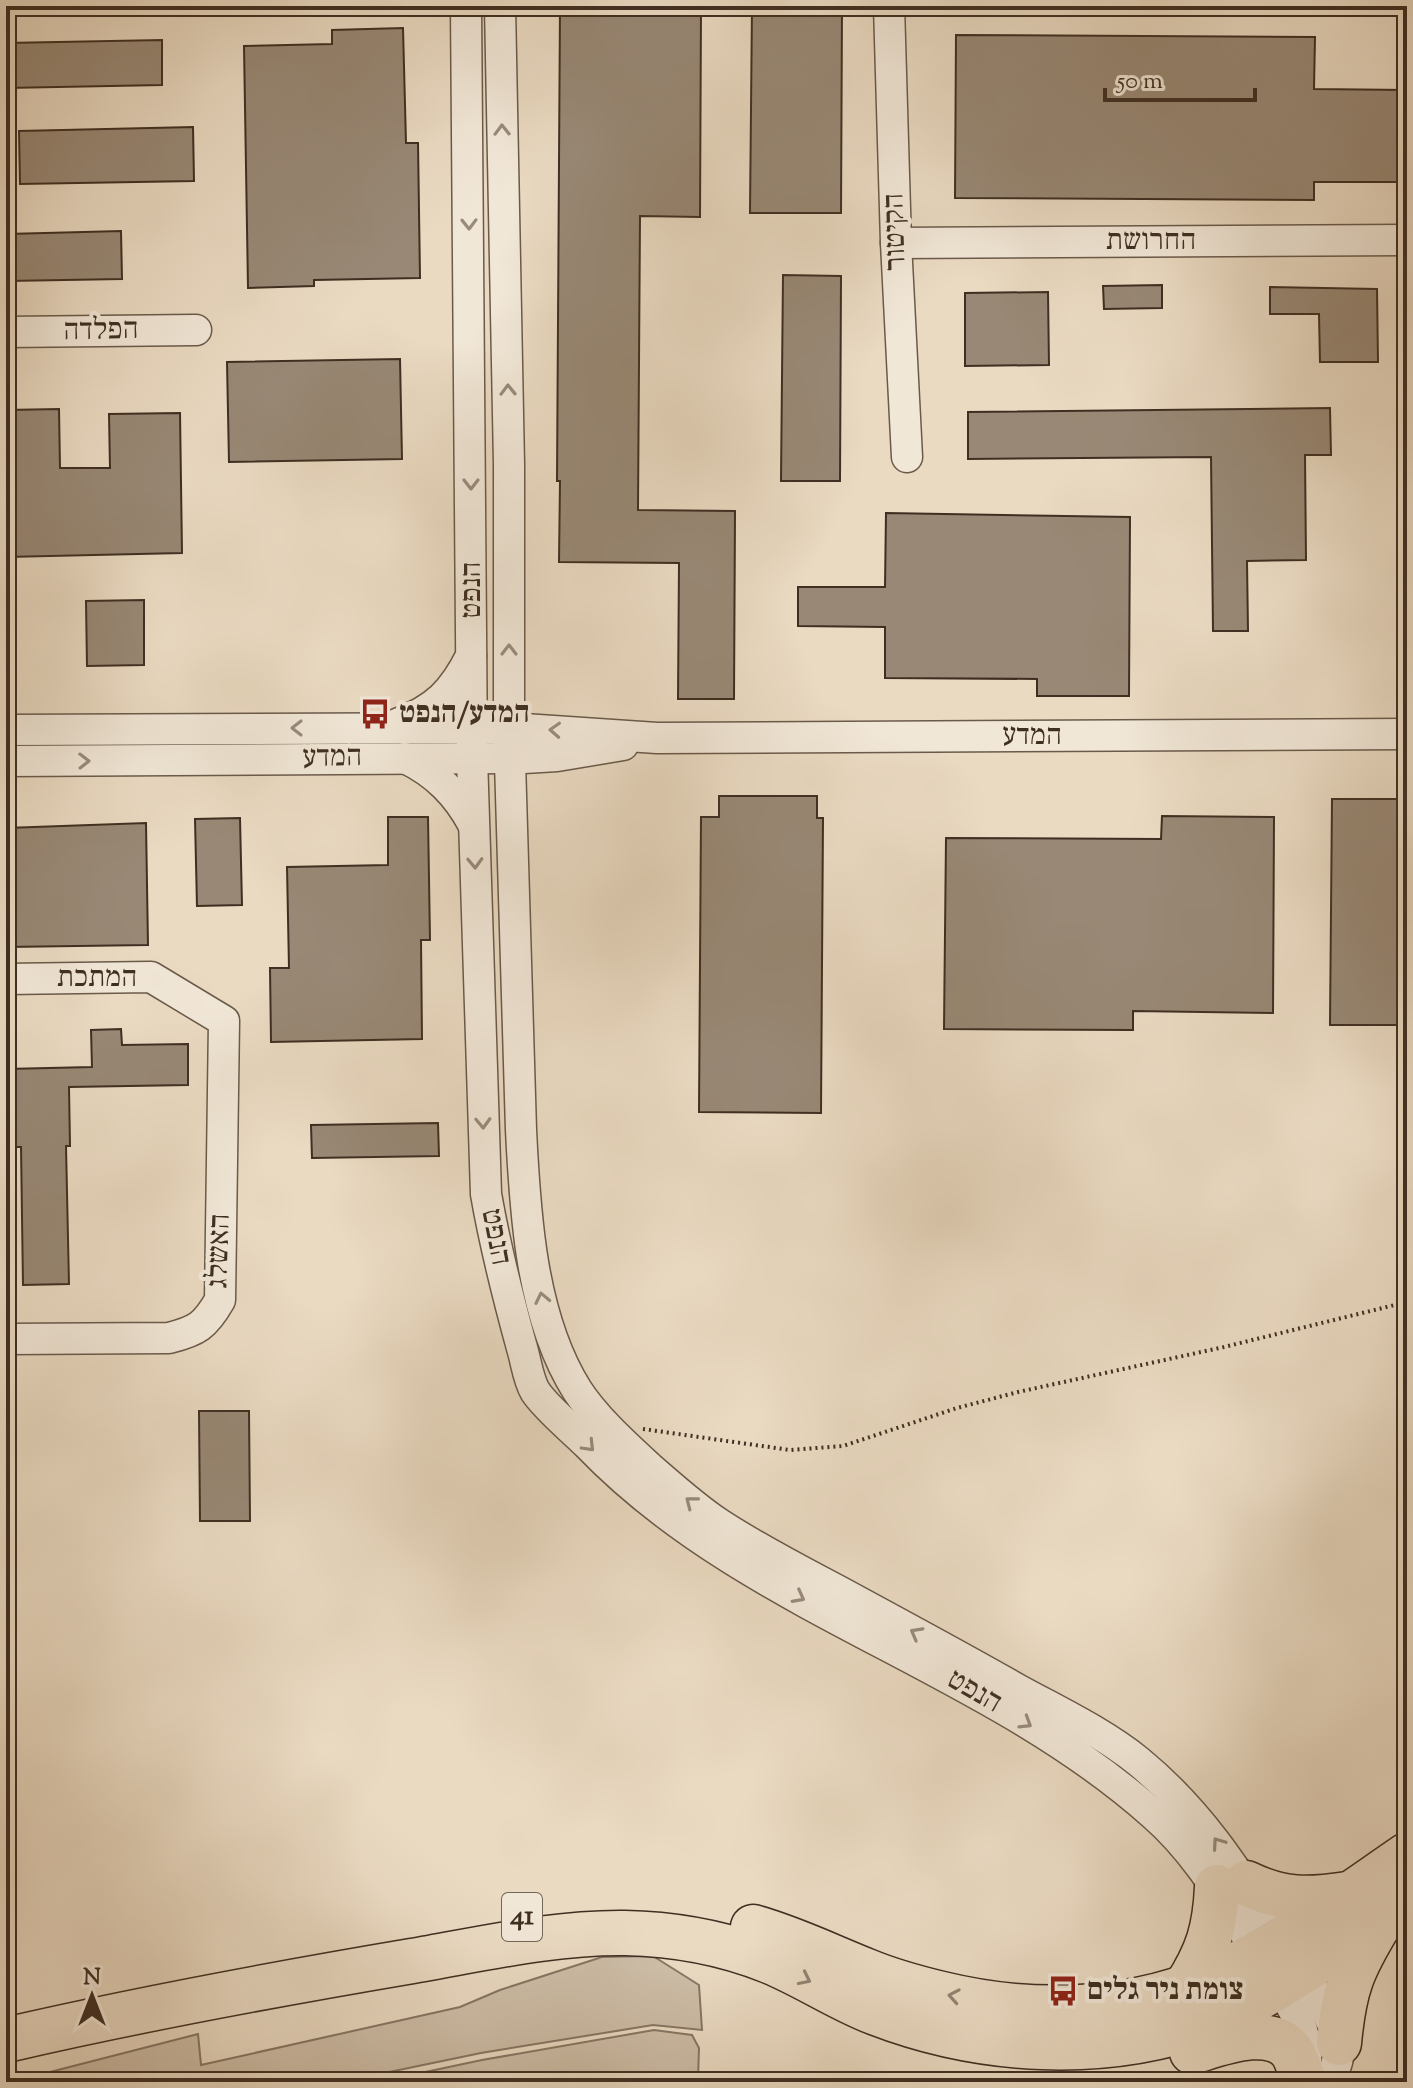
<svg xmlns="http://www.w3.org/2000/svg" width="1413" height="2088" font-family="'Sorts Mill Goudy','Frank Ruhl Libre',serif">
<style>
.green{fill:#cdbda7;stroke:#867664;stroke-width:2}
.building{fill:#988875;stroke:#3f2f22;stroke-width:2}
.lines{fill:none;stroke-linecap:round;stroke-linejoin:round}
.minor-casing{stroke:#6a5a4a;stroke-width:33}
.highway-casing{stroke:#3f2f22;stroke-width:47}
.path{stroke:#3f2f22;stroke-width:4;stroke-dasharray:2 4;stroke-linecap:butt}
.minor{stroke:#f1e7d7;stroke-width:30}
.highway{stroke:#eadac2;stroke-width:44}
.oneway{stroke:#988b7c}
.oneway2{stroke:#948472}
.labels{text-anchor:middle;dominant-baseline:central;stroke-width:8;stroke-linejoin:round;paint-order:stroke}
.shield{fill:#f1e7d7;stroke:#746658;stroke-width:2}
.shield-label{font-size:28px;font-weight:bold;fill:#3f2f22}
.street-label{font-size:30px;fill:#3f2f22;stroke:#f1e7d7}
.poi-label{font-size:30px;font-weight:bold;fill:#3f2f22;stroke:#f1e7d7;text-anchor:start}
</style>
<rect width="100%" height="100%" fill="#eadac2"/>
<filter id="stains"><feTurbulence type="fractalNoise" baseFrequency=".0025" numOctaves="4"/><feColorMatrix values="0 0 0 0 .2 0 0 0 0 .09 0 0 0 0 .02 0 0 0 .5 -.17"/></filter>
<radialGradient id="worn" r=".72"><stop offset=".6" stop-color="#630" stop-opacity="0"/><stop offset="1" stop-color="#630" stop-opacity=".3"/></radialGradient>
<g class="green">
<polygon points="653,1956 699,1985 702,2030 653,2025 481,2053 341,2082 11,2082 198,2034 201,2065 460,2007 500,1990 602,1957"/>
<polygon points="654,2030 692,2035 699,2048 698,2079 613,2082 378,2082 482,2060"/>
</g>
<g class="building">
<polygon points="560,6 701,6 700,217 640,216 638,510 735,511 734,699 678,699 679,563 559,562 560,481 557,481"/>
<polygon points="752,6 842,6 841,213 750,213"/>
<polygon points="403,28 406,143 418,143 420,278 314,280 314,286 248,288 244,46 332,44 332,30"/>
<polygon points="956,35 1315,37 1314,89 1407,90 1407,182 1314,182 1314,200 955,198"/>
<polygon points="162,40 162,85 6,88 6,43"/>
<polygon points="193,127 194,181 20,184 19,131"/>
<polygon points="121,231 122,279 7,281 7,234"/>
<polygon points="783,275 841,276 840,481 781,481"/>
<polygon points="1162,285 1162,308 1104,309 1103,286"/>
<polygon points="1270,287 1377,289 1378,362 1320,362 1319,314 1270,314"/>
<polygon points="1048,292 1049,365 965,366 965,293"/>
<polygon points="400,359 402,459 229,462 227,362"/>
<polygon points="1330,408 1331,455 1305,455 1306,560 1247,561 1248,631 1213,631 1211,457 968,459 968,412"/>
<polygon points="59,409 60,468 110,468 109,414 180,413 182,553 6,557 6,410"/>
<polygon points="886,513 1130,517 1129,696 1037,696 1037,679 885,678 885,627 798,626 798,587 885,587"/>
<polygon points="144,600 144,665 87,666 86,601"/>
<polygon points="719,796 817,796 817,818 823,818 821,1113 699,1112 701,817 719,817"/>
<polygon points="1332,799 1407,799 1407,1025 1330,1025"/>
<polygon points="1162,816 1274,817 1273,1013 1133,1011 1133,1030 944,1029 946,838 1161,839"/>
<polygon points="388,817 428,817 430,940 421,940 422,1039 271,1042 270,968 289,968 287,867 388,865"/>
<polygon points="240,818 242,905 197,906 195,819"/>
<polygon points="146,823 148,945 6,947 6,828"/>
<polygon points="121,1029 122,1045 188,1044 188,1085 69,1087 70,1146 66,1146 69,1284 23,1285 21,1147 6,1147 6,1069 92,1067 91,1030"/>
<polygon points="438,1123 439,1156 312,1158 311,1125"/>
<polygon points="199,1411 249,1411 250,1521 200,1521"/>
</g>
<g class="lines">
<g class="minor-casing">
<g id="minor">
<path d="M466,6l6,751 14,437c9,52 22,103 36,154 4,13 6,31 13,43 10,16 38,39 53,54 158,165 396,218 566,370 47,41 75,95 109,146 19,29 53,74 41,109"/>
<path d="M500,6l9,459v263l12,402c4,83 10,187 56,260 18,28 48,55 73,78 22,19 44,39 68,55 41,27 85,49 128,72 57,31 115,62 171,94 40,22 85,43 121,72 66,54 104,118 149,188 15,23 47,68 52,94 2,12 -5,28 -9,39"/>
<polyline points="889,6 896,243 907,457"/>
<polyline points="896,243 1407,240"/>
<polyline points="6,332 196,330"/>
<path d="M397,724c39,-15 56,-32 74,-68"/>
<polyline points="6,730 509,728 657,738 1407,734"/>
<path d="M405,758c31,15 52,36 68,66"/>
<polyline points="6,761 524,758 557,756 623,745"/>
<path d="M6,979l145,-2 73,44 -4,279c-15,26 -23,31 -51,38l-163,1"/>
</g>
</g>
<g class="highway-casing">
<g id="highway">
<path d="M1246,1883c37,18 62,17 102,11"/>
<path d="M753,1927c40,11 76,29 114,44 24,10 50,17 75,23 90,22 196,19 280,-22 66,-32 125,-76 185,-117"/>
<path d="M1185,1988c23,-36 30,-59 32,-101"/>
<path d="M6,2040c134,-31 270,-56 406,-79 70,-12 142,-29 213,-28 49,1 99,10 144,28 37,15 70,38 107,52 104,40 228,48 333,9 31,-12 63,-31 91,-49 38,-23 71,-54 107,-80"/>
<path d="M1339,2043c5,-55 13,-74 41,-120"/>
<path d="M1192,2052c27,-8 79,-29 100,0 4,6 7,16 10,24"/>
</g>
</g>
<polyline class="path" points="643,1429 790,1450 843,1446 957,1408 1018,1392 1224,1347 1407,1302"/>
<use href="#minor" class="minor"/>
<use href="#highway" class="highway"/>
</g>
<defs><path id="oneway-chevron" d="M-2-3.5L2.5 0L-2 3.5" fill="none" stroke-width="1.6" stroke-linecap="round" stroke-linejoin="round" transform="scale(2)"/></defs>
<g class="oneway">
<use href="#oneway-chevron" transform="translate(502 130) rotate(-91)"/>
<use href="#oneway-chevron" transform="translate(469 224) rotate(89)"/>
<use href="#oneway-chevron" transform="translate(508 390) rotate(-91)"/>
<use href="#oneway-chevron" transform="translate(471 484) rotate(90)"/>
<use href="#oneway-chevron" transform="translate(509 650) rotate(-90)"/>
<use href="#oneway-chevron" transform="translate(297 728) rotate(180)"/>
<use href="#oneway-chevron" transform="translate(555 730) rotate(-177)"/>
<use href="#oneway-chevron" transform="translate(84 761) rotate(-1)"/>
<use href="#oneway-chevron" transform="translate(475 863) rotate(88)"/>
<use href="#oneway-chevron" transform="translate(483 1123) rotate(88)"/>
<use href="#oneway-chevron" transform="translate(542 1298) rotate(-102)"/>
<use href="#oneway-chevron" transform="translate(589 1446) rotate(46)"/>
<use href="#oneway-chevron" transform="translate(691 1502) rotate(-142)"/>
<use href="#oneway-chevron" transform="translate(799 1597) rotate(28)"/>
<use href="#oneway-chevron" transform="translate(916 1633) rotate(-151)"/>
<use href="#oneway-chevron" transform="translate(1026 1723) rotate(32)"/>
<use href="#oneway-chevron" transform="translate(1218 1843) rotate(-125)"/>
</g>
<g class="oneway2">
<use href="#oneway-chevron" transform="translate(805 1979) rotate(26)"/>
<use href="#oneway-chevron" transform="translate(954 1996) rotate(-170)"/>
</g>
<defs>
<g id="bus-bare" transform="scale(2.4)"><path d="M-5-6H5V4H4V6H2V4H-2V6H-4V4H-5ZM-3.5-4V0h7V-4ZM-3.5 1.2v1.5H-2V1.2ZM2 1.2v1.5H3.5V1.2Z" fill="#8f2418" stroke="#f1e7d7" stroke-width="2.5" paint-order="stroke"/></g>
</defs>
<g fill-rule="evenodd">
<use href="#bus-bare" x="375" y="714"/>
<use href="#bus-bare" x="1063" y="1991"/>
</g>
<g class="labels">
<rect class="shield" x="502" y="1893" width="40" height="48" rx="6"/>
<g class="shield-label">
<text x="522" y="1917">41</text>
</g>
<g class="street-label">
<text transform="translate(896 232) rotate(-92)">הקיטור</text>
<text x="1151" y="241">החרושת</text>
<text transform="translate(101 331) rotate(-1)">הפלדה</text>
<text transform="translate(472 590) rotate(-90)">הנפט</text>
<text x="1032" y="736">המדע</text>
<text transform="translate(332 758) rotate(-1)">המדע</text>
<text x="97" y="978">המתכת</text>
<text transform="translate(495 1237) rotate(79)">הנפט</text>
<text transform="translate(220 1251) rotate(-88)">האשלג</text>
<text transform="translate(974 1692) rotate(30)">הנפט</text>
</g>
<g class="poi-label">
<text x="399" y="714">המדע/הנפט</text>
<text x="1087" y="1991">צומת ניר גלים</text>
</g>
</g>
<rect width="1413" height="2088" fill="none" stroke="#eadac2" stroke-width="32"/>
<rect x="8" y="8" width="1397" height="2072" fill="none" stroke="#3f2f22" stroke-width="4"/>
<rect x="16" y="16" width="1381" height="2056" fill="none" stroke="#3f2f22" stroke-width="2"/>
<g transform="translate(92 1996)" stroke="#f1e7d7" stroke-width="6" paint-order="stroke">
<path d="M0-6L14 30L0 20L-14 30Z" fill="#3f2f22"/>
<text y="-12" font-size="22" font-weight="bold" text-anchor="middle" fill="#3f2f22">N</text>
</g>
<path d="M1105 88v12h150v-12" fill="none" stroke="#3f2f22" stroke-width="4"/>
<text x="1117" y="88" font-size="24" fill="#3f2f22" stroke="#f1e7d7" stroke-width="6" paint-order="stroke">50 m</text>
<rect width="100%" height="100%" filter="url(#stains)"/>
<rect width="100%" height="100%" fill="url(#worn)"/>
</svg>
